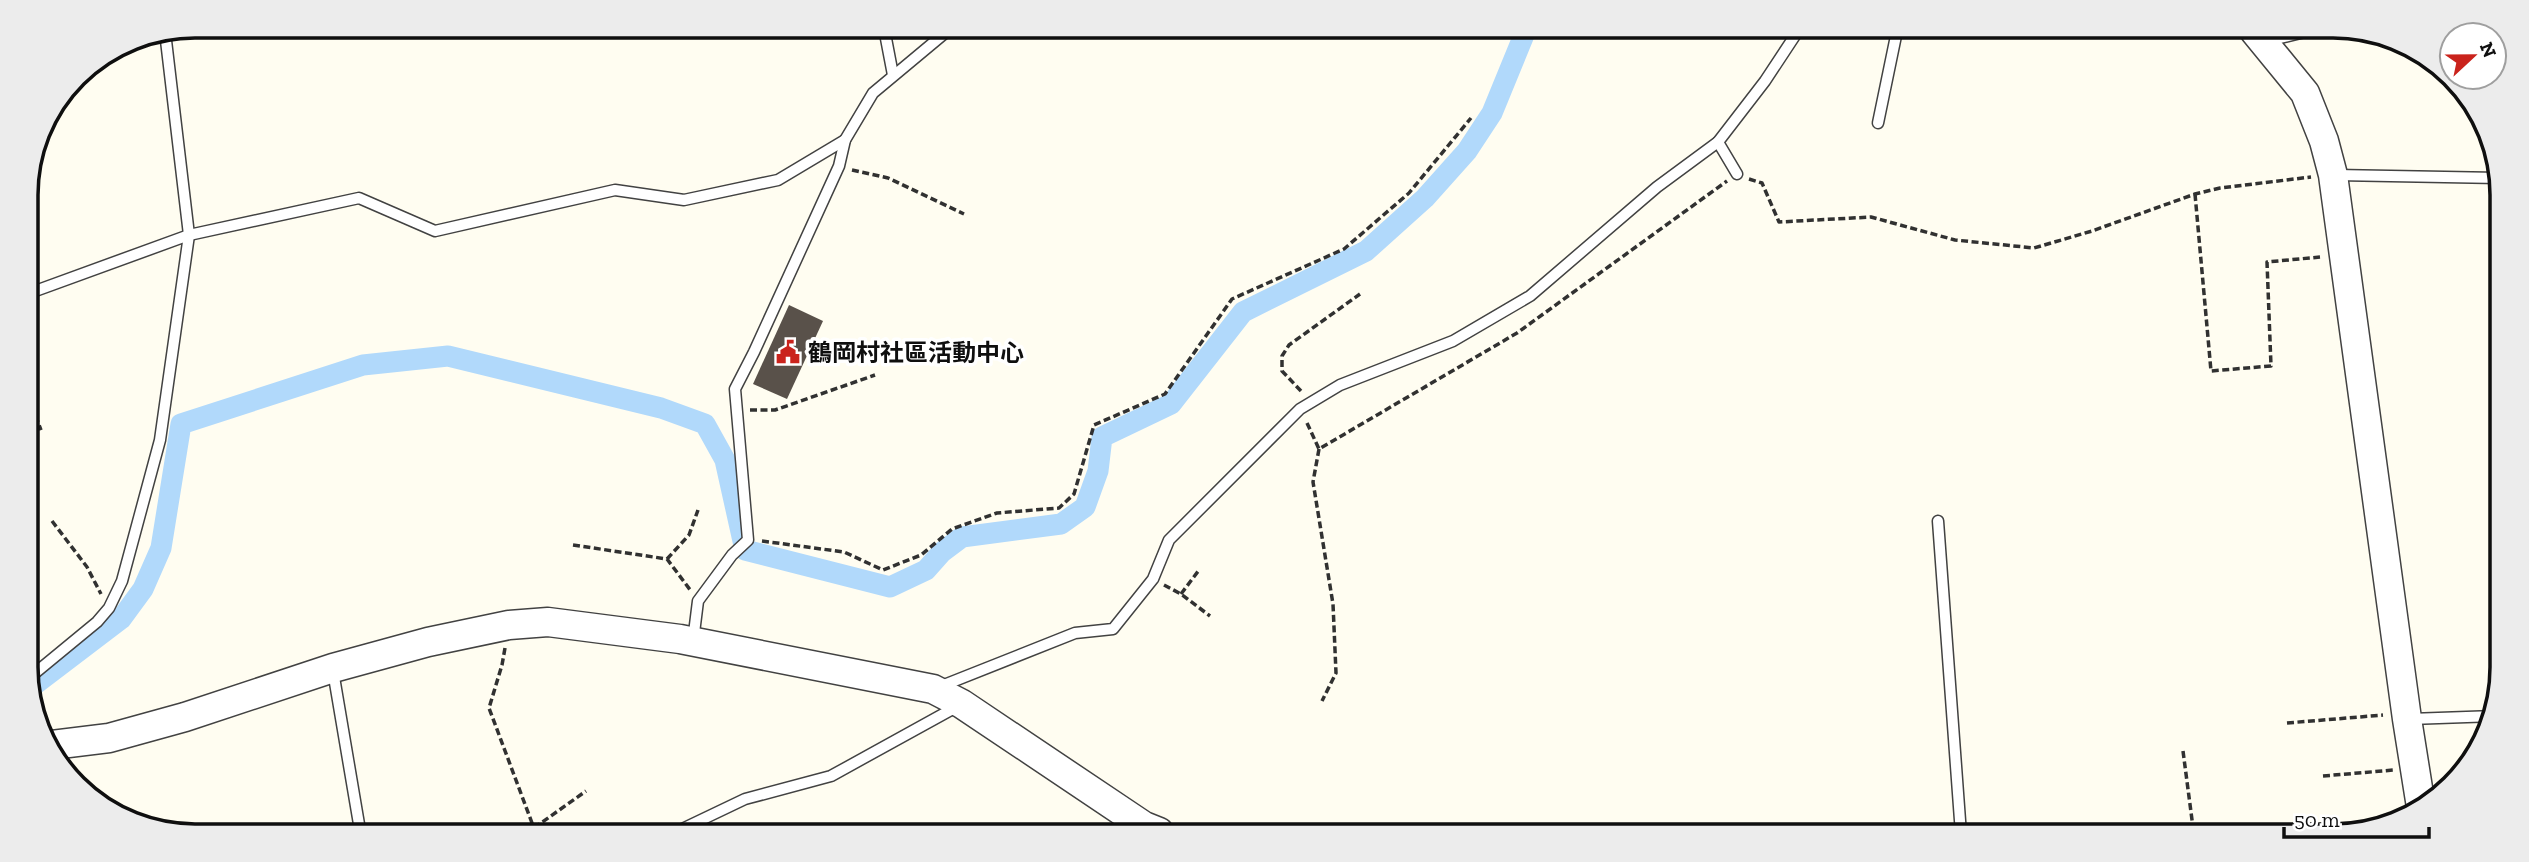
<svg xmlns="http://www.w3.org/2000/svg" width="2529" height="862" font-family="'Zilla Slab','Noto Sans TC',serif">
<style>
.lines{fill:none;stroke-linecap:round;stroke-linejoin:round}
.canal{stroke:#b1d9fb;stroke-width:21}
.building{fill:#59514a}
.service-casing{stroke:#424242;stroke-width:13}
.tertiary-casing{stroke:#424242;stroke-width:31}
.path{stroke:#313131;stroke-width:3.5;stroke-dasharray:7 3.5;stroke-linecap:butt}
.service{stroke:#fff;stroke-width:10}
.tertiary{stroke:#fff;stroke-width:28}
.labels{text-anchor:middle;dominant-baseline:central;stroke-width:7;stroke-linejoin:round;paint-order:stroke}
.poi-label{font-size:24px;font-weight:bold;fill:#0f0f0f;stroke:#fff;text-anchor:start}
.rim{fill:none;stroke:#0f0f0f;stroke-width:3.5}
</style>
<rect width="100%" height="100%" fill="#fffdf1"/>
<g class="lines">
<polyline class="canal" points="29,689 121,619 143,589 161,548 181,424 363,365 448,356 661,408 705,424 725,460 745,550 890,587 926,570 942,552 962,537 1061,524 1085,507 1098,471 1102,437 1171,404 1243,312 1366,251 1425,198 1467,151 1492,113 1526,30"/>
</g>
<polygon class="building" points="789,305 823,321 787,399 753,384"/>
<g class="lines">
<g class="service-casing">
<g id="service">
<polyline points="884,28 893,75"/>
<polyline points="2267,41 2305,32"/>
<polyline points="1878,123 1897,31"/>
<polyline points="1737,174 1718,142 1765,81 1798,31"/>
<polyline points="2336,175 2499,178"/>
<polyline points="27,294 189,235 359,198 435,231 615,190 684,200 778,180 845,140"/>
<polyline points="1938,521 1961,834"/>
<polyline points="693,641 698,601 732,555 748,540 735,389 754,352 839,166 845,140 873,93 951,28"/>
<polyline points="333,671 360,830"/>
<polyline points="29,678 97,622 109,608 122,581 160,440 189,235 165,32"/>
<polyline points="939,687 1075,633 1113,629 1153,579 1169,540 1300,409 1340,385 1453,341 1530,296 1657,187 1718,142"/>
<polyline points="2410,719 2495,716"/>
<polyline points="678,831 745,799 831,776 958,706"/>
</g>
</g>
<g class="tertiary-casing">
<g id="tertiary">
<polyline points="2255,32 2305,93 2324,141 2333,175 2407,719 2421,807"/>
<polyline points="52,745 109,738 185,717 333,668 428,642 509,625 548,622 680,639 933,689 962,704 1144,826 1159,832"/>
</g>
</g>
<g class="path">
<polyline points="852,170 888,178 964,214"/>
<polyline points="1749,179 1762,183 1779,222 1871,217 1955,240 2034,248 2092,231 2195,194 2220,188 2311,177"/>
<polyline points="2195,194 2211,371 2271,366 2267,262 2320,257"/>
<polyline points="1301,391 1282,371 1282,356 1289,345 1360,294"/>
<polyline points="28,396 41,430"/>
<polyline points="750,410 775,410 875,375"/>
<polyline points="1307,423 1319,449 1517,333 1727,181"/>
<polyline points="1319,449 1313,482 1333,604 1336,673 1322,701"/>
<polyline points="52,521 87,567 101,594"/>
<polyline points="762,541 844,552 883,570 921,555 952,529 997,513 1059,508 1074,494 1094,425 1165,394 1232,299 1344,249 1409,193 1471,118"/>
<polyline points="573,545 667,559 691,591"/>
<polyline points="667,559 689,535 698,510"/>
<polyline points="1164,585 1181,594 1210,616"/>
<polyline points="1181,594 1199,570"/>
<polyline points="505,648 502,665 489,708 535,831"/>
<polyline points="2287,723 2383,715"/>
<polyline points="2183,751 2194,835"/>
<polyline points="2323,776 2394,770"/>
<polyline points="534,828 586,791"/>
</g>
<use href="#service" class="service"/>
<use href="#tertiary" class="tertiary"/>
</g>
<defs>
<g id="civic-bare" transform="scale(1.89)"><path d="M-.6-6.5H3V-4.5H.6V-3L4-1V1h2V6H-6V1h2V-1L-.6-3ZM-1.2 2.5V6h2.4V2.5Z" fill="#ca231c" stroke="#fff" stroke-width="2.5" paint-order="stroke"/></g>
</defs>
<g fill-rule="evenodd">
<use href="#civic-bare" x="788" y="352"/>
</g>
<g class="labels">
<g class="poi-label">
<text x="808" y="352">鶴岡村社區活動中心</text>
</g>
</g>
<path d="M0 0H2529V862H0ZM195 38H2333A157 157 0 0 1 2490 195V667A157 157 0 0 1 2333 824H195A157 157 0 0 1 38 667V195A157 157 0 0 1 195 38Z" fill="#ececec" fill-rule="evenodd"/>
<path class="rim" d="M195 38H2333A157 157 0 0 1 2490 195V667A157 157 0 0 1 2333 824H195A157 157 0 0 1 38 667V195A157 157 0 0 1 195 38Z"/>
<g transform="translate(2473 56) rotate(68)"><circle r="33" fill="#ffffff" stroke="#9f9f9f" stroke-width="2"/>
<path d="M0-5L12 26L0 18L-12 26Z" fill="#ca231c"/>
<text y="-10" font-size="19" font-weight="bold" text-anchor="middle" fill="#0f0f0f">N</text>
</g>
<path d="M2284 827v10h145v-10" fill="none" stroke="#0f0f0f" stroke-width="3.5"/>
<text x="2294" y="827" font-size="21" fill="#0f0f0f" stroke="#ffffff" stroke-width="5" paint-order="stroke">50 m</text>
</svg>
